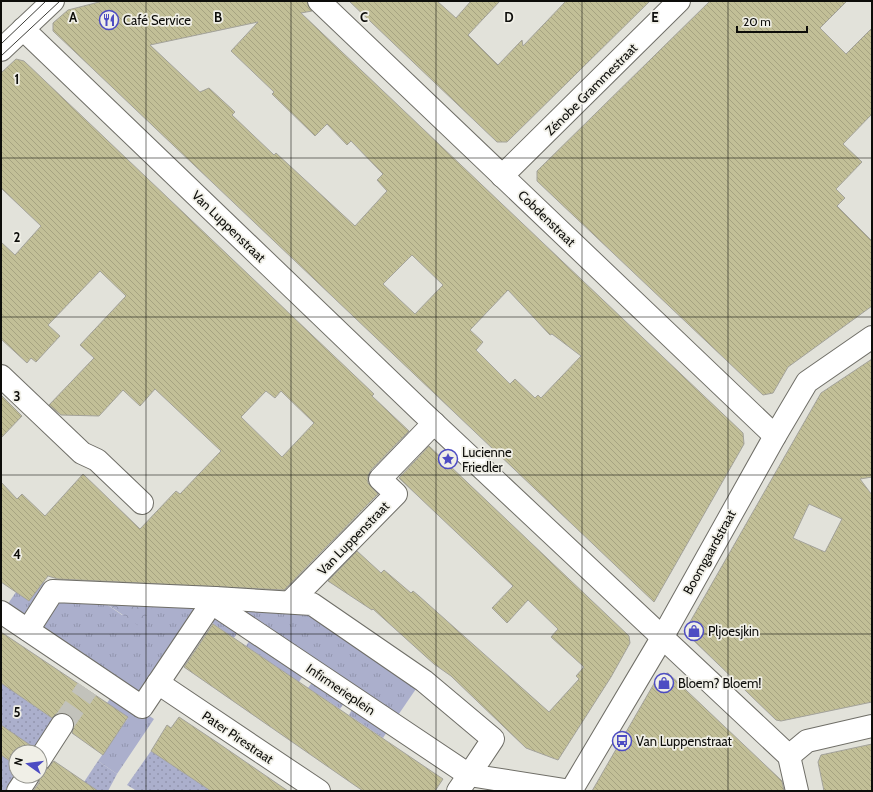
<svg xmlns="http://www.w3.org/2000/svg" width="873" height="792" font-family="Cabin,sans-serif">
<style>
.grass{fill:url(#grass-tufts)}
.forest{fill:url(#forest-crowns)}
.garden{fill:url(#garden-dots)}
.building{fill:url(#building-back-hatch);stroke:#a3a29a;fill-rule:evenodd}
.lines{fill:none;stroke-linecap:round;stroke-linejoin:round}
.minor-tunnel{stroke:#c2c2bb;stroke-width:22;stroke-dasharray:22 11;stroke-linecap:butt}
.minor-casing{stroke:#6f6e67;stroke-width:24}
.minor{stroke:#fff;stroke-width:22}
.tram{stroke:#3c3c38;stroke-width:1}
.grid{fill:none;stroke:#0d0d0a;stroke-width:1;stroke-opacity:0.55}
.labels{text-anchor:middle;dominant-baseline:central;stroke-width:3.5;stroke-linejoin:round;paint-order:stroke}
.poi-label{font-size:13px;fill:#0d0d0a;stroke:#f0efe7;text-anchor:start}
.street-label{font-size:13px;fill:#0d0d0a;stroke:#f0efe7}
.grid-label{font-size:13px;text-anchor:middle;font-weight:bold;fill:#0d0d0a;stroke:#f0efe7;stroke-width:3.5;stroke-linejoin:round;paint-order:stroke}
</style>
<defs>
<pattern id="grass-tufts" width="24" height="20" patternUnits="userSpaceOnUse"><rect width="24" height="20" fill="#abafcc"/><path d="M3 7l-1-3M5 7V3M7 7l1-3M15 17l-1-3M17 17v-4M19 17l1-3" fill="none" stroke="#9295ae"/></pattern>
<pattern id="forest-crowns" width="20" height="18" patternUnits="userSpaceOnUse"><rect width="20" height="18" fill="#abafcc"/><path d="M2 6a3 3 0 1 1 6 0M12 15a3 3 0 1 1 6 0" fill="none" stroke="#9295ae"/></pattern>
<pattern id="garden-dots" width="8" height="8" patternUnits="userSpaceOnUse"><rect width="8" height="8" fill="#abafcc"/><path d="M2 2h.1M6 6h.1" fill="none" stroke="#9295ae" stroke-width="1.8" stroke-linecap="round"/></pattern>
<pattern id="building-back-hatch" width="6" height="6" patternUnits="userSpaceOnUse"><rect width="6" height="6" fill="#c2bf97"/><path d="M-1 5l2 2M0 0l6 6M5-1l2 2" fill="none" stroke="#a6a381"/></pattern>
</defs>
<rect width="100%" height="100%" fill="#e2e2da"/>
<g class="grass">
<polygon points="43,582 51,588 26,627 3,611 16,592 29,601"/>
<polygon points="56,596 98,598 122,615 157,601 202,602 140,700 34,629"/>
<polygon points="223,602 298,606 418,686 394,721"/>
<polygon points="212,608 241,627 234,638 205,618"/>
<polygon points="253,635 306,671 299,682 246,646"/>
<polygon points="316,677 347,699 340,709 308,688"/>
<polygon points="114,693 154,719 117,774 98,761 128,718 107,703"/>
<polygon points="355,704 390,727 383,738 349,715"/>
</g>
<polygon class="forest" points="98,598 154,605 139,626"/>
<g class="garden">
<polygon points="1,683 53,719 34,748 1,725"/>
<polygon points="151,751 211,791 137,791 127,785"/>
<polygon points="1,755 16,765 16,774 5,791 1,791"/>
<polygon points="98,761 117,774 108,791 78,791"/>
</g>
<g class="building">
<path d="M103,1h204l5,10 -11,2 442,420 1,11 -90,158 -601,-571v-8l15,-13zM258,22l-27,29 43,41 -2,2 43,42 12,-12 20,21 4,-4 32,33 -6,6 10,11 -32,35 -79,-73 -2,2 -42,-40 3,-3 -26,-24 -9,4 -50,-47zM412,255l31,30 -28,29 -32,-30zM508,290l42,45 2,-1 29,22 -40,42 -3,-3 -3,3 -20,-19 -5,5 -34,-34 7,-8 -13,-12z"/>
<polygon points="349,1 437,1 456,18 471,1 500,1 468,35 498,65 522,40 523,46 566,1 650,1 507,142 497,142"/>
<polygon points="710,1 847,1 820,28 846,54 872,28 872,114 843,144 862,162 836,189 845,198 837,206 872,241 872,306 788,367 773,393 763,395 537,181 537,171"/>
<path d="M16,59l8,2 350,333 -2,2 37,35 -38,39 -3,6v7l10,11 -94,96 -226,-11 -10,-3 -19,25 -28,-19v-100l16,17 5,-5 23,22 38,-42 57,55 36,-38 4,3 41,-43 -66,-62 -15,17 -17,-16 -24,26 -38,-1 -12,-10 45,-47 -14,-13 46,-49 -26,-25 -52,54 12,11 -24,26 -5,-4 -4,5 -26,-24v-97l14,13 26,-29 -40,-38v-115zM266,391l9,7 6,-7 33,32 -32,34 -41,-40z"/>
<path d="M872,359v118l-12,2 12,16v207l-91,19 -5,-1 -88,-85 -2,-6 135,-236zM809,504l33,15 -17,33 -32,-14z"/>
<polygon points="1,395 22,416 1,438"/>
<polygon points="429,446 629,636 630,643 611,677 558,760 526,748 451,676 434,664 373,609 372,610 328,581 357,551 381,573 384,570 411,593 413,591 419,596 549,712 579,679 576,676 584,667 551,637 558,629 528,600 507,623 492,608 513,586 399,478"/>
<polygon points="213,624 443,779 435,791 363,791 184,667"/>
<polygon points="1,632 128,717 103,755 72,733 74,725 73,719 69,715 62,713 56,714 52,718 1,683"/>
<polygon points="668,673 782,781 784,791 592,791 659,675"/>
<polygon points="179,717 218,743 288,791 211,791 151,751 167,725 171,728"/>
<polygon points="1,725 33,747 30,752 16,752 16,765 1,755"/>
<polygon points="872,744 872,791 824,791 818,762 821,755"/>
<polygon points="54,761 98,791 33,791 39,783 40,771 46,770"/>
</g>
<g class="lines">
<polyline class="minor-tunnel" points="62,725 87,689"/>
<g class="minor-casing">
<g id="minor">
<polyline points="319,1 775,436"/>
<polyline points="23,29 421,411 789,756 797,791"/>
<polyline points="1,50 53,1"/>
<polyline points="502,176 679,1"/>
<polyline points="1,376 82,453 97,460 142,503"/>
<polyline points="290,602 396,494 380,479 434,423"/>
<polyline points="212,603 469,775 458,791"/>
<polyline points="1,612 142,707 215,598 312,604 424,681 493,739 469,775 571,791"/>
<polyline points="28,630 53,591 215,598"/>
<polyline points="158,683 319,791"/>
<polyline points="789,756 807,741 872,726"/>
<polyline points="40,759 62,725"/>
<polyline points="18,791 28,776"/>
<polyline points="571,791 662,638 775,436 807,382 872,337"/>
</g>
</g>
<use href="#minor" class="minor"/>
<g class="tram">
<polyline points="1,44 46,1"/>
<polyline points="1,56 60,1"/>
</g>
</g>
<path class="grid" d="M146,1v790M291,1v790M436,1v790M582,1v790M728,1v790M1,158h871M1,317h871M1,475h871M1,634h871"/>
<defs>
<g id="restaurant-ring" transform="scale(1)"><circle r="9.5" fill="#f0efe7" stroke="#4d4cc3" stroke-width="1.5"/><path d="M-5-6h1v4h1v-4h1v4h1v-4h1v5L-1.5 .5V6h-2V.5L-5-1ZM5-6V6H3V1.5H1.5Q1.5-4 5-6Z" fill="#4d4cc3"/></g>
<g id="sight-ring" transform="scale(1)"><circle r="9.5" fill="#f0efe7" stroke="#4d4cc3" stroke-width="1.5"/><path d="M0-6L1.8-2.2L6-1.7L2.9 1.2L3.7 5.4L0 3.3L-3.7 5.4L-2.9 1.2L-6-1.7L-1.8-2.2Z" fill="#4d4cc3"/></g>
<g id="shop-ring" transform="scale(1)"><circle r="9.5" fill="#f0efe7" stroke="#4d4cc3" stroke-width="1.5"/><path d="M-5-2.5h2.3a2.7 3.5 0 0 1 5.4 0H5L5.5 6h-11ZM-1.5-2.5h3a1.5 2.3 0 0 0-3 0Z" fill="#4d4cc3"/></g>
<g id="bus-ring" transform="scale(1)"><circle r="9.5" fill="#f0efe7" stroke="#4d4cc3" stroke-width="1.5"/><path d="M-5-6H5V4H4V6H2V4H-2V6H-4V4H-5ZM-3.5-4V0h7V-4ZM-3.5 1.2v1.5H-2V1.2ZM2 1.2v1.5H3.5V1.2Z" fill="#4d4cc3"/></g>
</defs>
<g fill-rule="evenodd">
<use href="#restaurant-ring" x="109" y="20"/>
<use href="#sight-ring" x="448" y="459"/>
<use href="#shop-ring" x="694" y="631"/>
<use href="#shop-ring" x="664" y="683"/>
<use href="#bus-ring" x="622" y="741"/>
</g>
<g class="labels">
<g class="poi-label">
<text x="123" y="20">Café Service</text>
<text x="462" y="452">Lucienne<tspan x="462" dy="15">Friedler</tspan></text>
<text x="708" y="631">Pljoesjkin</text>
<text x="678" y="683">Bloem? Bloem!</text>
<text x="636" y="741">Van Luppenstraat</text>
</g>
<g class="street-label">
<text transform="translate(591 89) rotate(-45)">Zénobe Grammestraat</text>
<text transform="translate(547 218) rotate(44)">Cobdenstraat</text>
<text transform="translate(229 226) rotate(44)">Van Luppenstraat</text>
<text transform="translate(353 538) rotate(-46)">Van Luppenstraat</text>
<text transform="translate(709 552) rotate(-61)">Boomgaardstraat</text>
<text transform="translate(341 689) rotate(34)">Infirmerieplein</text>
<text transform="translate(238 737) rotate(34)">Pater Pirestraat</text>
</g>
</g>
<g class="grid-label">
<text x="73" y="22">A</text>
<text x="218" y="22">B</text>
<text x="364" y="22">C</text>
<text x="509" y="22">D</text>
<text x="655" y="22">E</text>
<text x="17" y="84">1</text>
<text x="17" y="242">2</text>
<text x="17" y="401">3</text>
<text x="17" y="559">4</text>
<text x="17" y="717">5</text>
</g>
<rect width="873" height="792" fill="none" stroke="#0d0d0a" stroke-width="4"/>
<g transform="translate(28 764) rotate(284)"><circle r="19" fill="#f0efe7" stroke="#95958f"/>
<path d="M0-3L7 15L0 10L-7 15Z" fill="#4d4cc3"/>
<text y="-6" font-size="11" font-weight="bold" text-anchor="middle" fill="#0d0d0a">N</text>
</g>
<path d="M737 26v6h70v-6" fill="none" stroke="#0d0d0a" stroke-width="2"/>
<text x="743" y="26" font-size="12" fill="#0d0d0a" stroke="#f0efe7" stroke-width="3" paint-order="stroke">20 m</text>
</svg>
